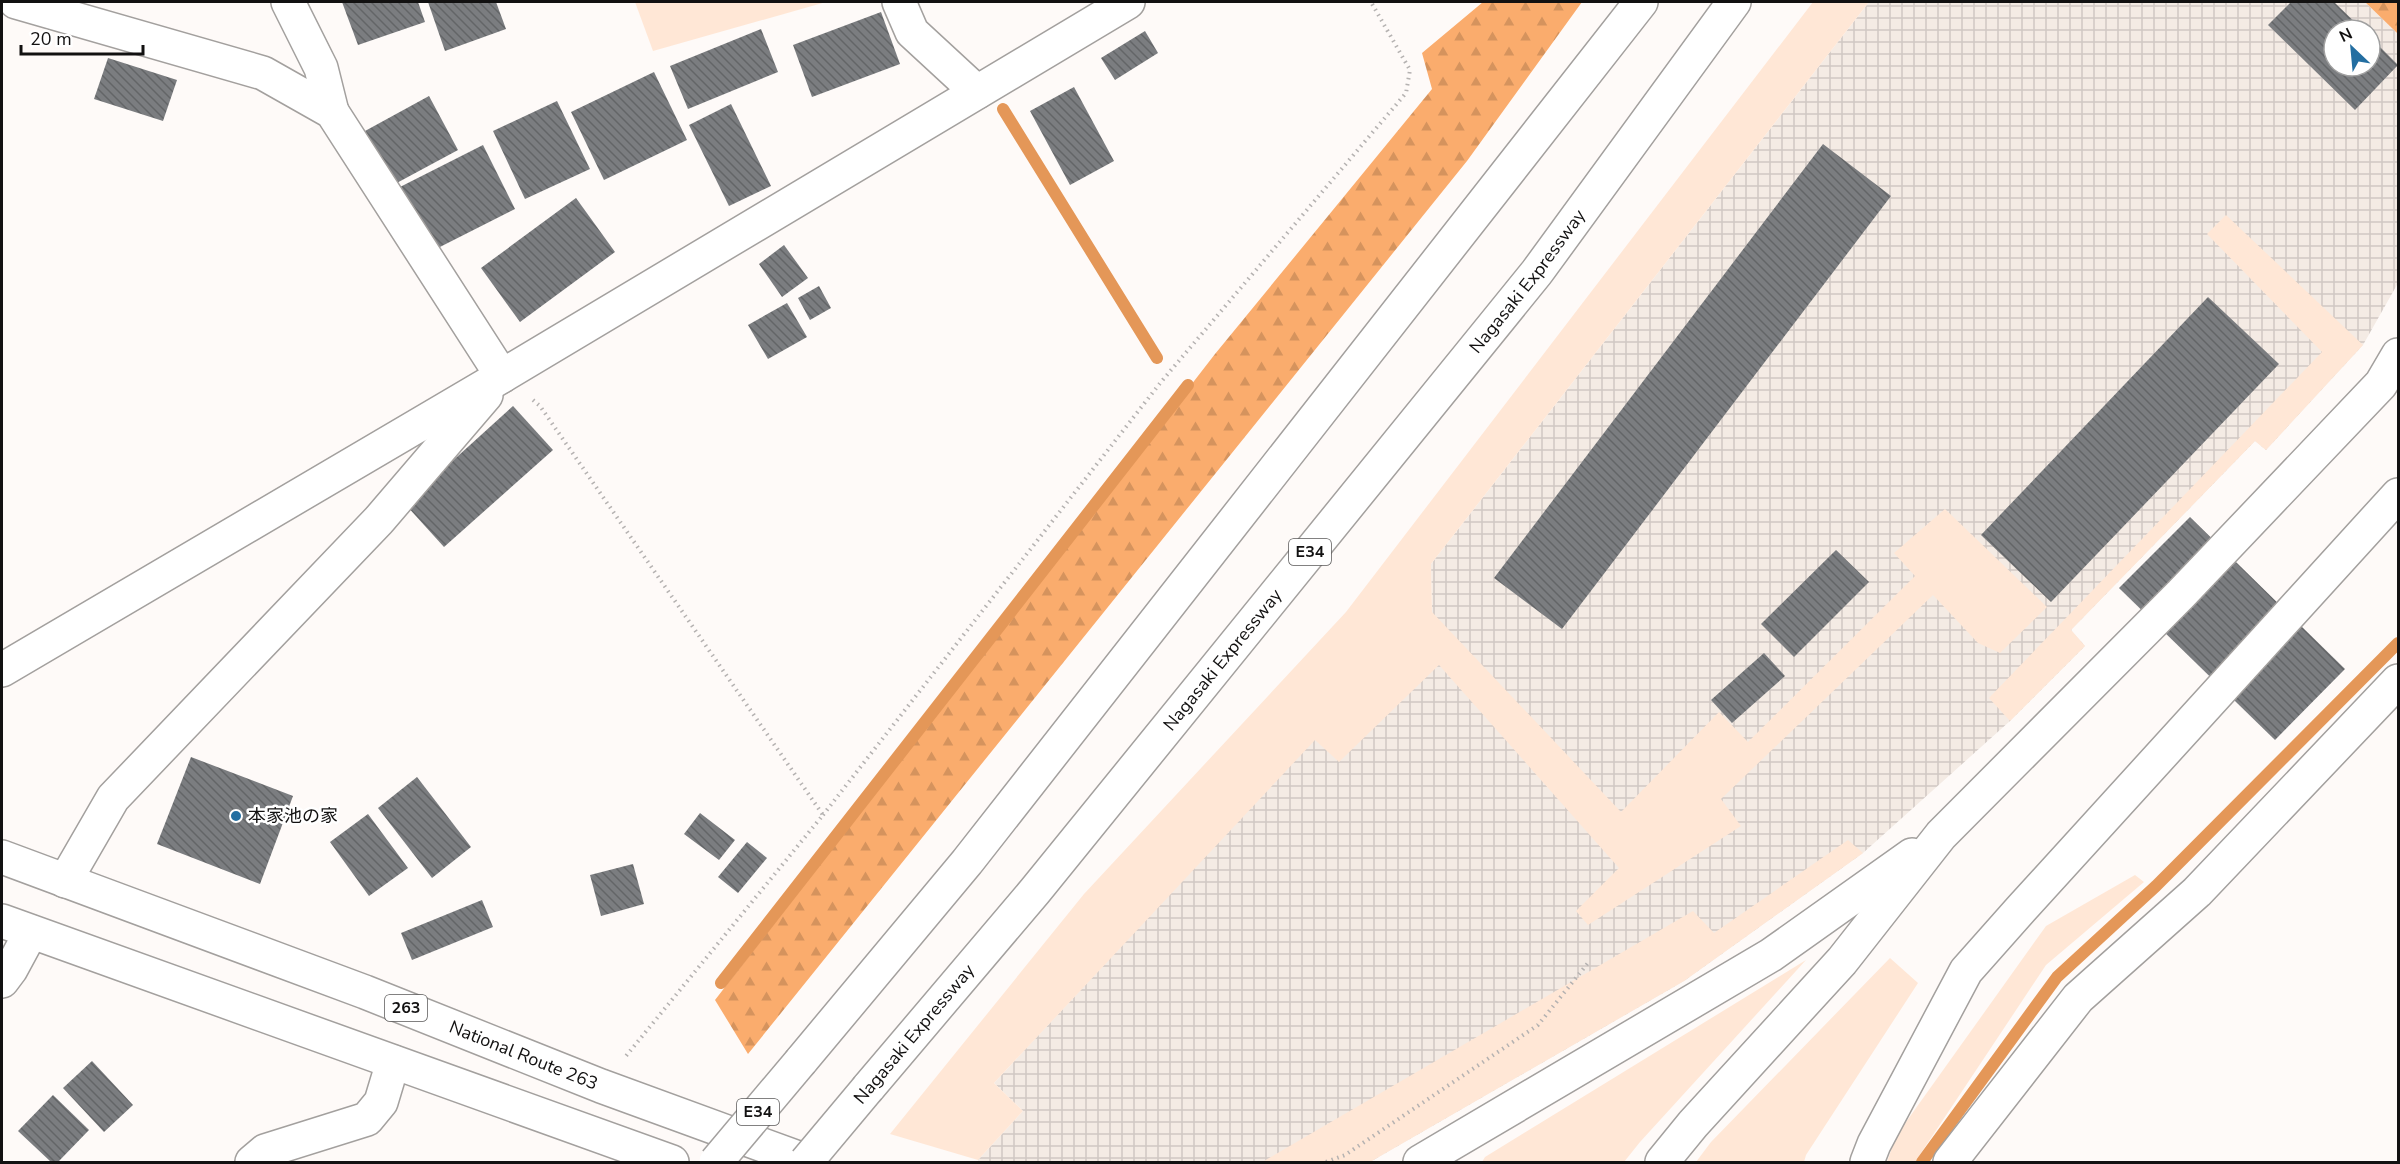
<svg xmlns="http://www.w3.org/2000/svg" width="2400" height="1164" font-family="'Nunito Sans','Noto Sans JP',sans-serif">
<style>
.industrial{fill:url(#industrial-grid);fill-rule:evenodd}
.green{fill:#ffe7d6}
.forest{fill:url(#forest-firs)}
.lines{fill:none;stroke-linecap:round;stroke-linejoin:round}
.stream{stroke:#e49758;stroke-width:12}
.building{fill:url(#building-back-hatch)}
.minor-casing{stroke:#a3a09e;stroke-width:36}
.highway-casing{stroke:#a3a09e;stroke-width:36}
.path{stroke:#b5b2b1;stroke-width:4;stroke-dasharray:1.5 4.5;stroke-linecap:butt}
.minor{stroke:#fff;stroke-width:33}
.highway{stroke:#fff;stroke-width:33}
.highway-bridge-casing{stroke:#a3a09e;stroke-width:36;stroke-linecap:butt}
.highway-bridge{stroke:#fff;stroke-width:33}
.poi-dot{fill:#236ea1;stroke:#fff;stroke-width:2}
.labels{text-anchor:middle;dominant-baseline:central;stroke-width:5;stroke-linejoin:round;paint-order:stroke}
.shield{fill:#fff;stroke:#595858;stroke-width:1.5}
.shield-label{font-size:16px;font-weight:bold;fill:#121111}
.street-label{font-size:18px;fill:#121111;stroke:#fff}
.poi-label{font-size:18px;fill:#121111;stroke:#fff;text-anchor:start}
</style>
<defs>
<pattern id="industrial-grid" width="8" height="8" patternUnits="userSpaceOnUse" patternTransform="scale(1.5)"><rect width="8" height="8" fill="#f4ebe4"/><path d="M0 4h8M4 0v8" fill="none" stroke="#d0c8c3"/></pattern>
<pattern id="forest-firs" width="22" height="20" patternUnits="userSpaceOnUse" patternTransform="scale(1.5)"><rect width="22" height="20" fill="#faac6d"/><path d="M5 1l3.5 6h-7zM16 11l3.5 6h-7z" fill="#d5935d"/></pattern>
<pattern id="building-back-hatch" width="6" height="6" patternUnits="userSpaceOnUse" patternTransform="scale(1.5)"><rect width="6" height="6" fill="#7b7d80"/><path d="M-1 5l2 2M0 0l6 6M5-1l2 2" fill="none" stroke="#636567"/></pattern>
</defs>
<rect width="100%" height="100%" fill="#fefaf8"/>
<path class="industrial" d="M1869,2h496l33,32v249l-35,62 -97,105 -11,-9 -184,189 14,16 -75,75 -147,132 -179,128 -314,181h-389l-3,-2 45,-49 -29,-28 438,-471 -1,-48zM2334,30h36v36h-36z"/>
<g class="green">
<polygon points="635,2 826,2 653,51"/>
<polygon points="1813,2 1869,2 1431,564 1432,612 1621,812 1719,712 1748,742 1915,576 1894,553 1945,509 2047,607 2000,653 1978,643 1933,595 1721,799 1741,826 1588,925 1576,911 1619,868 1439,665 1339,762 1315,740 994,1083 1023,1111 978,1160 890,1134 1084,894 1346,612"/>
<polygon points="2226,215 2363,345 2266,450 2255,441 2071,630 2085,646 2010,721 1989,698 2322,352 2207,234"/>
<polygon points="1848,840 1863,853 1684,981 1370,1162 1253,1162 1264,1161 1693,911 1714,933"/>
<polygon points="2135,875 2144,882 2046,965 1915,1162 1887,1162 1896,1136 2046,926"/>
<polygon points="1890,958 1918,983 1806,1155 1804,1162 1696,1162 1711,1142"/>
<polygon points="1806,960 1640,1142 1624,1162 1482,1162 1485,1157"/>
</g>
<g class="forest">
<polygon points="1483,2 1582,2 1467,161 748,1054 715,1000 1215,354 1432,89 1422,53"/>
<polygon points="2365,2 2398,2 2398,34"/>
</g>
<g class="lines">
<g class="stream">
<polyline points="1003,109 1157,358"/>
<polyline points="721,983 1188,385"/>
<polyline points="1922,1162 2057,977 2156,886 2398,643"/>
</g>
</g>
<g class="building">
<polygon points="342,2 418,2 425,22 358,45"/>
<polygon points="428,2 496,2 506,29 445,51"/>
<polygon points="2291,2 2334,2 2363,30 2334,30 2334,66 2370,66 2370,37 2398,65 2355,110 2268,25"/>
<polygon points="881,12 900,64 812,97 793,45"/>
<polygon points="761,29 778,72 688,109 670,66"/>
<polygon points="1145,31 1158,53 1115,80 1101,58"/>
<polygon points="108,58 177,80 163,121 94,99"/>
<polygon points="654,72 687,140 604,180 571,112"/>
<polygon points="1074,87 1114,161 1070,185 1030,111"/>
<polygon points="429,96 458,150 393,185 365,131"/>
<polygon points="557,101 590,169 525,199 493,131"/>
<polygon points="731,104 771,186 729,206 689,125"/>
<polygon points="1823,144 1891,196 1562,629 1494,578"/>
<polygon points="483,145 515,209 430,252 398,188"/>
<polygon points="576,198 615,252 520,322 481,268"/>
<polygon points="784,245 808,278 782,297 759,264"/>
<polygon points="819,286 831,308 810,320 798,298"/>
<polygon points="2208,297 2279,364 2051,602 1981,535"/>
<polygon points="787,303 807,337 768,359 748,325"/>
<polygon points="513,406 553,450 444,547 405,504"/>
<polygon points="2190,517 2345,669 2275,740 2119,588"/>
<polygon points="1836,550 1869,582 1794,657 1761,624"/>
<polygon points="1764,653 1785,676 1732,723 1711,700"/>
<polygon points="191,757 293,796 260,884 157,844"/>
<polygon points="417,777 471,847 432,878 378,808"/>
<polygon points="700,813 735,840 719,860 684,834"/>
<polygon points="368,814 408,868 369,896 330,842"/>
<polygon points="747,842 767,858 738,893 718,877"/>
<polygon points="633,864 644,904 601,916 590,875"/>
<polygon points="482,900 493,927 412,960 401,933"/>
<polygon points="92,1061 133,1105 104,1132 63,1088"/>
<polygon points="53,1095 89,1130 58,1162 51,1162 18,1131"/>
</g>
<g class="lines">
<g class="minor-casing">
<g id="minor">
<polyline points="16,2 263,73 332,112 502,376"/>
<polyline points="288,2 321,68 332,112"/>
<polyline points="899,2 912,32 977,92"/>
<polyline points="2,670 502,376 1128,2"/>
<polyline points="65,881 113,798 379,520 486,395"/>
<polyline points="2,981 11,969 31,932"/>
<polyline points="252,1162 265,1151 367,1119 381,1102 393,1062"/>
<polyline points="1950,1162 2078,998 2197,892 2398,681"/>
</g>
</g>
<g class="highway-casing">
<g id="highway">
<path id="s1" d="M2,857l363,135 236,94 208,76"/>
<polyline points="2,921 672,1162"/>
<polyline points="801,1061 967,862 1641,2"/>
<path id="s2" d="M868,1088l167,-197 502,-619 197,-270"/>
<polyline points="1420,1162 1771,955 1912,855"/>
<polyline points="1662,1162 1693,1124 1842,961 1941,835 2181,594 2381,384 2398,355"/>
<polyline points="1867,1162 1874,1144 1966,971 2021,909 2398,495"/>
</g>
</g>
<g class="path">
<polyline points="533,400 540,406 823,815 626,1056"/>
<polyline points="823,815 1161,382 1406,93 1410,70 1371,2"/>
<polyline points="1326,1162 1345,1155 1538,1025 1588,963"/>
</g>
<use href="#minor" class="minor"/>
<use href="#highway" class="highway"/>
<g class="highway-bridge-casing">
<g id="highway-bridge">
<polyline points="716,1162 801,1061"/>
<polyline points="806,1162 868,1088"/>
</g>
</g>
<use href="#highway-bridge" class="highway-bridge"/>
</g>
<circle class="poi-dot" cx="236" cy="816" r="6"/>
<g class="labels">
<g class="shield">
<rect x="1289" y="539" width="42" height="26" rx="4.5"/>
<rect x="385" y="995" width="42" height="26" rx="4.5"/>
<rect x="737" y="1099" width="42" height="26" rx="4.5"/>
</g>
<g class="shield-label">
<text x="1310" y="552">E34</text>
<text x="406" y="1008">263</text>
<text x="758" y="1112">E34</text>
</g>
<g class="street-label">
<text stroke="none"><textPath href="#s2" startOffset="1042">Nagasaki Expressway</textPath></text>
<text stroke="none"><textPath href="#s2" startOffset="556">Nagasaki Expressway</textPath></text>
<text transform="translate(914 1034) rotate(-50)">Nagasaki Expressway</text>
<text stroke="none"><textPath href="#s1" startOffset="558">National Route 263</textPath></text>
</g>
<g class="poi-label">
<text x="248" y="816">本家池の家</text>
</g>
</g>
<rect width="2400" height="1164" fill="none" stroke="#121111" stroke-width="6"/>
<g transform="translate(2352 48) rotate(334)"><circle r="28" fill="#ffffff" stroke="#a0a0a0" stroke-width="1.5"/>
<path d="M0-4.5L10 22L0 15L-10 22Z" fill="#236ea1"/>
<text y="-9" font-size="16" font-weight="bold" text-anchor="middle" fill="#121111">N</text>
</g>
<path d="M21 45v9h122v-9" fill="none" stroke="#121111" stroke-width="3"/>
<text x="30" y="45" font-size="18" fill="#121111" stroke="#ffffff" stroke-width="4.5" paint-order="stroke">20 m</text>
</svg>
